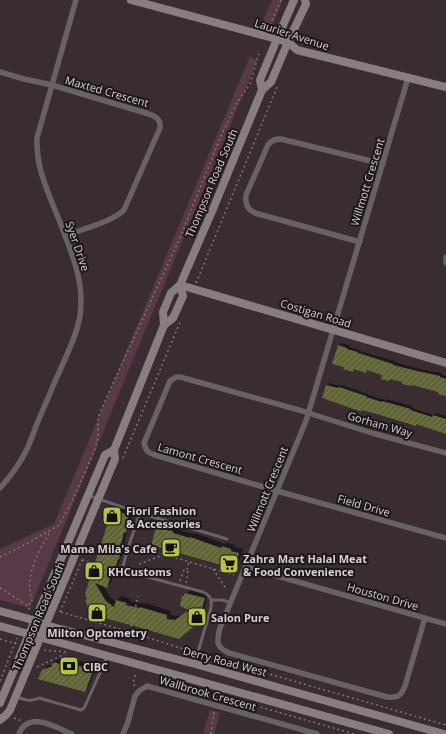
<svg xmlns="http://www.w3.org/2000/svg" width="446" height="734" font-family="'Open Sans',sans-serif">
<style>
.park{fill:#583947}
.shadow{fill:#0007}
.building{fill:url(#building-hatch)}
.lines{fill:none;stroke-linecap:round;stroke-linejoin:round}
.path{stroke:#807579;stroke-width:1.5;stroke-dasharray:2 3;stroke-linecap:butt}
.lane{stroke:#696265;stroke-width:3}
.street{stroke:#696265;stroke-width:5.5}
.secondary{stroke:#887e82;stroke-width:8}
.labels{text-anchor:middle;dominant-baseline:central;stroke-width:4;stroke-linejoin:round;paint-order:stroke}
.street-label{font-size:11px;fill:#d8cfd2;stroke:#1d171a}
.poi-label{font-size:11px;font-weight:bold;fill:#d8cfd2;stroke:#1d171a;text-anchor:start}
</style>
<defs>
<pattern id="building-hatch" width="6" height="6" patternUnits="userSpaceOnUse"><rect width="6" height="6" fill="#606637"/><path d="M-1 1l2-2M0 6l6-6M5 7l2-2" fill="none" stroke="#767b53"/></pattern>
</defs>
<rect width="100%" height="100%" fill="#3a2d32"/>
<g class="park">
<polygon points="272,0 283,0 273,23 262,24"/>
<polygon points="250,56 257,61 30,608 0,600 0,549 54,524"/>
<polygon points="210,710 220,713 214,734 203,734"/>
</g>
<g class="shadow">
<polygon points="341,343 349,345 349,347 360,350 360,351 395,361 395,362 420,369 442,373 442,375 446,376 446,395 439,392 403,382 368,369 366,372 355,368 353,370 339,345"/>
<polygon points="329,383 341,386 342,385 368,394 368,395 385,400 386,399 412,406 412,408 434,415 436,413 446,416 446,433 417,423 415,425 327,385"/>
<polygon points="117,507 133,511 130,520 132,521 130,528 128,529 123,546 125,546 123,554 121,557 119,563 116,566 111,583 106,587 103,585 110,597 117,602 117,600 121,596 131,599 130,601 144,604 145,603 171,611 170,615 180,616 190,609 183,597 190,590 208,594 202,618 179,638 88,599 112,511"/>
<polygon points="161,524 176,527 176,529 194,534 195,533 225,544 227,543 235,545 234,547 243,549 238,564 234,568 157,528"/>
<polygon points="66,658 97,665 89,686 85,691 42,671 47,666 53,663 56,660 61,659 62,660"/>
</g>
<g class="building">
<polygon points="338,345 347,348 347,349 358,352 358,353 393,364 393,365 417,371 440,376 440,377 446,379 446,396 438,394 438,392 412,385 412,386 402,384 402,382 390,379 389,381 381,379 382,375 367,370 366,373 354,369 353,372 343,369 344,367 332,364"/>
<polygon points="326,385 338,388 339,387 366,396 366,397 382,402 382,401 411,409 410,410 432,417 433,415 446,419 446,434 416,424 416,426 377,414 362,410 362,412 325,399 325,398 322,398"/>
<polygon points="112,510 129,515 127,525 128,525 126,533 124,532 120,550 121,550 119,560 118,559 115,569 113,568 107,588 95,583 106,601 114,607 116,600 127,603 126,605 140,608 140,607 167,615 167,619 175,620 189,610 180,606 182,596 184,596 185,593 205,598 198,623 179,639 131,625 96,616 94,612 91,614 85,600 87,599 85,594"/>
<polygon points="156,528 173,531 173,533 190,538 190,537 221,548 222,546 231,549 231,551 239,553 235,569 151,545"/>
<polygon points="56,662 58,664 61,662 94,669 85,692 38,679 42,670 52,666 51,664"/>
</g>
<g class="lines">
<g class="path">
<polyline points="270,25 281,0"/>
<polyline points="196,283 278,85"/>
<polyline points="123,458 181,320"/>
<polyline points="142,548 234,575"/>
<polyline points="0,557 28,543 59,525 69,507 82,479 95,449 98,437 98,418 108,394 179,240 221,136 236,104 250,84 259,53"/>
<polyline points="82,560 114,571"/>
<polyline points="139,564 163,555"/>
<polyline points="213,569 227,590"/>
<polyline points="180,581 184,570 187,570 189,562"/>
<polyline points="186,583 188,571 187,570"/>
<polyline points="0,588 4,590 26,605 29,604"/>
<path d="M29,610v-6l3,-3c-8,-25 6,-49 18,-69"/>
<polyline points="60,612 83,558"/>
<polyline points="61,612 130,632 193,652"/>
<polyline points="130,631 138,596"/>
<polyline points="0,639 17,644"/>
<polyline points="44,650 66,652"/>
<polyline points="203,655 446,725"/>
<polyline points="37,667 61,656 64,653"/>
<polyline points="0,681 17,638"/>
<polyline points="135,686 133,683 136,672"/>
<polyline points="246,703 354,734"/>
<polyline points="14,718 22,721"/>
<polyline points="211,734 214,712"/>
</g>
<g class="lane">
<polyline points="90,496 140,513 227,539"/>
<path d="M140,513l-13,38 -5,19 81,22c8,4 9,8 8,16l-16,54"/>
<polyline points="212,600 223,600 231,603"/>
<path d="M17,697c8,3 14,5 22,1l42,12 3,-2 2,-4 21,-47"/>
</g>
<g class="street">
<path d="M0,72l24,7 28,6 97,29c8,3 12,6 11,14l-36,82c-12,12 -42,19 -59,26"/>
<path d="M408,78l-102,343 -86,207c-3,13 -5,19 9,25l158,44c11,1 14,-1 18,-11l20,-68"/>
<path d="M360,242l-105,-29c-8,-4 -10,-9 -9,-18l22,-50c4,-5 7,-6 13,-6l102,25"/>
<polyline points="446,257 446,263"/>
<path d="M446,453l-74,-20 -73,-23 -119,-33h-4l-6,4 -26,62c2,8 4,10 11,12l122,36 169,47"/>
<path d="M0,488c10,-11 19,-23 26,-37 4,-8 7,-17 10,-25 6,-14 12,-28 18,-42 9,-22 22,-45 26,-68 2,-16 1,-30 -3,-45 -6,-23 -15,-44 -24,-66 -9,-23 -17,-41 -16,-67l39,-138"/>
<polyline points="246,567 446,624"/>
<path d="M19,734c10,-24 36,-7 53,0"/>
<polyline points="123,734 128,722 135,696 139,691 147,686 317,734"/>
</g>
<g class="secondary">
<polyline points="131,0 288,42 297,50 446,87"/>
<polyline points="262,90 260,80 277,39 294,0"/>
<polyline points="180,285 446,363"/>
<polyline points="164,325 173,318 183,296 180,285"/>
<polyline points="0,611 26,618 45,625 195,664 444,734"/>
<polyline points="0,626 389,734"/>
<polyline points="0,703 105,455 114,450"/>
<polyline points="0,720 6,715 10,710 115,459 114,450 164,325 163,312 171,293 180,285 213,209 262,90 271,82 288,42 306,4 305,0"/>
</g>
</g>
<defs>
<g id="shop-square" transform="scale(1)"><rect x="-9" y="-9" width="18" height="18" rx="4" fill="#b5c249" stroke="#1d171a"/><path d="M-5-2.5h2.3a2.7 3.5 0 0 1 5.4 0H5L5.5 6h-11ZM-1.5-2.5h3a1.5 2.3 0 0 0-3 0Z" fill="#111"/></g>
<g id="cafe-square" transform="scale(1)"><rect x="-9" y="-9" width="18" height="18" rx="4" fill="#b5c249" stroke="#1d171a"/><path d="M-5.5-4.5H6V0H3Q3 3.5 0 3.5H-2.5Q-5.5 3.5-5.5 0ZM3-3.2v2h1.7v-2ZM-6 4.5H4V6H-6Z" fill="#111"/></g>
<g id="supermarket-square" transform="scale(1)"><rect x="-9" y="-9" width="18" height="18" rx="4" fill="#b5c249" stroke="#1d171a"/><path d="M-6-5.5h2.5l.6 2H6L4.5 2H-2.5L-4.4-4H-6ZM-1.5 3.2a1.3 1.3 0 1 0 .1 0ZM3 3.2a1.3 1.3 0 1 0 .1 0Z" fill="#111"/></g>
<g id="bank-square" transform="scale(1)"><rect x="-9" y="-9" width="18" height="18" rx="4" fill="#b5c249" stroke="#1d171a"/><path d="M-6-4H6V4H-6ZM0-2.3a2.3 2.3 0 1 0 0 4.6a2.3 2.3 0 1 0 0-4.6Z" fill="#111"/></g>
</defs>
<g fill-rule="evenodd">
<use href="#shop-square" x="112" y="516"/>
<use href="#cafe-square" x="171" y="548"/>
<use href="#supermarket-square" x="229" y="564"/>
<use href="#shop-square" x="94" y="571"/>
<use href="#shop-square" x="97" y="613"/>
<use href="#shop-square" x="197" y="617"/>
<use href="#bank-square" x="69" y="666"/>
</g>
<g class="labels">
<g class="street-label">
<text transform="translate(292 34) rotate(18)">Laurier Avenue</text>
<text transform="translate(107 91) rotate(16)">Maxted Crescent</text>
<text transform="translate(367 182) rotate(-73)">Willmott Crescent</text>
<text transform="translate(211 183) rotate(-67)">Thompson Road South</text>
<text transform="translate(78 246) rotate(71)">Syer Drive</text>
<text transform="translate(316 313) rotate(17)">Costigan Road</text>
<text transform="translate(380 424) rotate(16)">Gorham Way</text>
<text transform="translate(200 458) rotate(16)">Lamont Crescent</text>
<text transform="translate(267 489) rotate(-68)">Willmott Crescent</text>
<text transform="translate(364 505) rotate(16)">Field Drive</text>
<text transform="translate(383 596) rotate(16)">Houston Drive</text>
<text transform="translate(38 616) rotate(-67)">Thompson Road South</text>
<text transform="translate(225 661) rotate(15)">Derry Road West</text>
<text transform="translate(208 693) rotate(16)">Wallbrook Crescent</text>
</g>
<g class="poi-label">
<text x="126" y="510">Fiori Fashion<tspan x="126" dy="13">&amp; Accessories</tspan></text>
<text x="157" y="548" text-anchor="end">Mama Mila's Cafe</text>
<text x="243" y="558">Zahra Mart Halal Meat<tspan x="243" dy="13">&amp; Food Convenience</tspan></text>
<text x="108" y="571">KHCustoms</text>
<text x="211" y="617">Salon Pure</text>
<text x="97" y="632" text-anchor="middle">Milton Optometry</text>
<text x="83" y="666">CIBC</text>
</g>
</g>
</svg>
